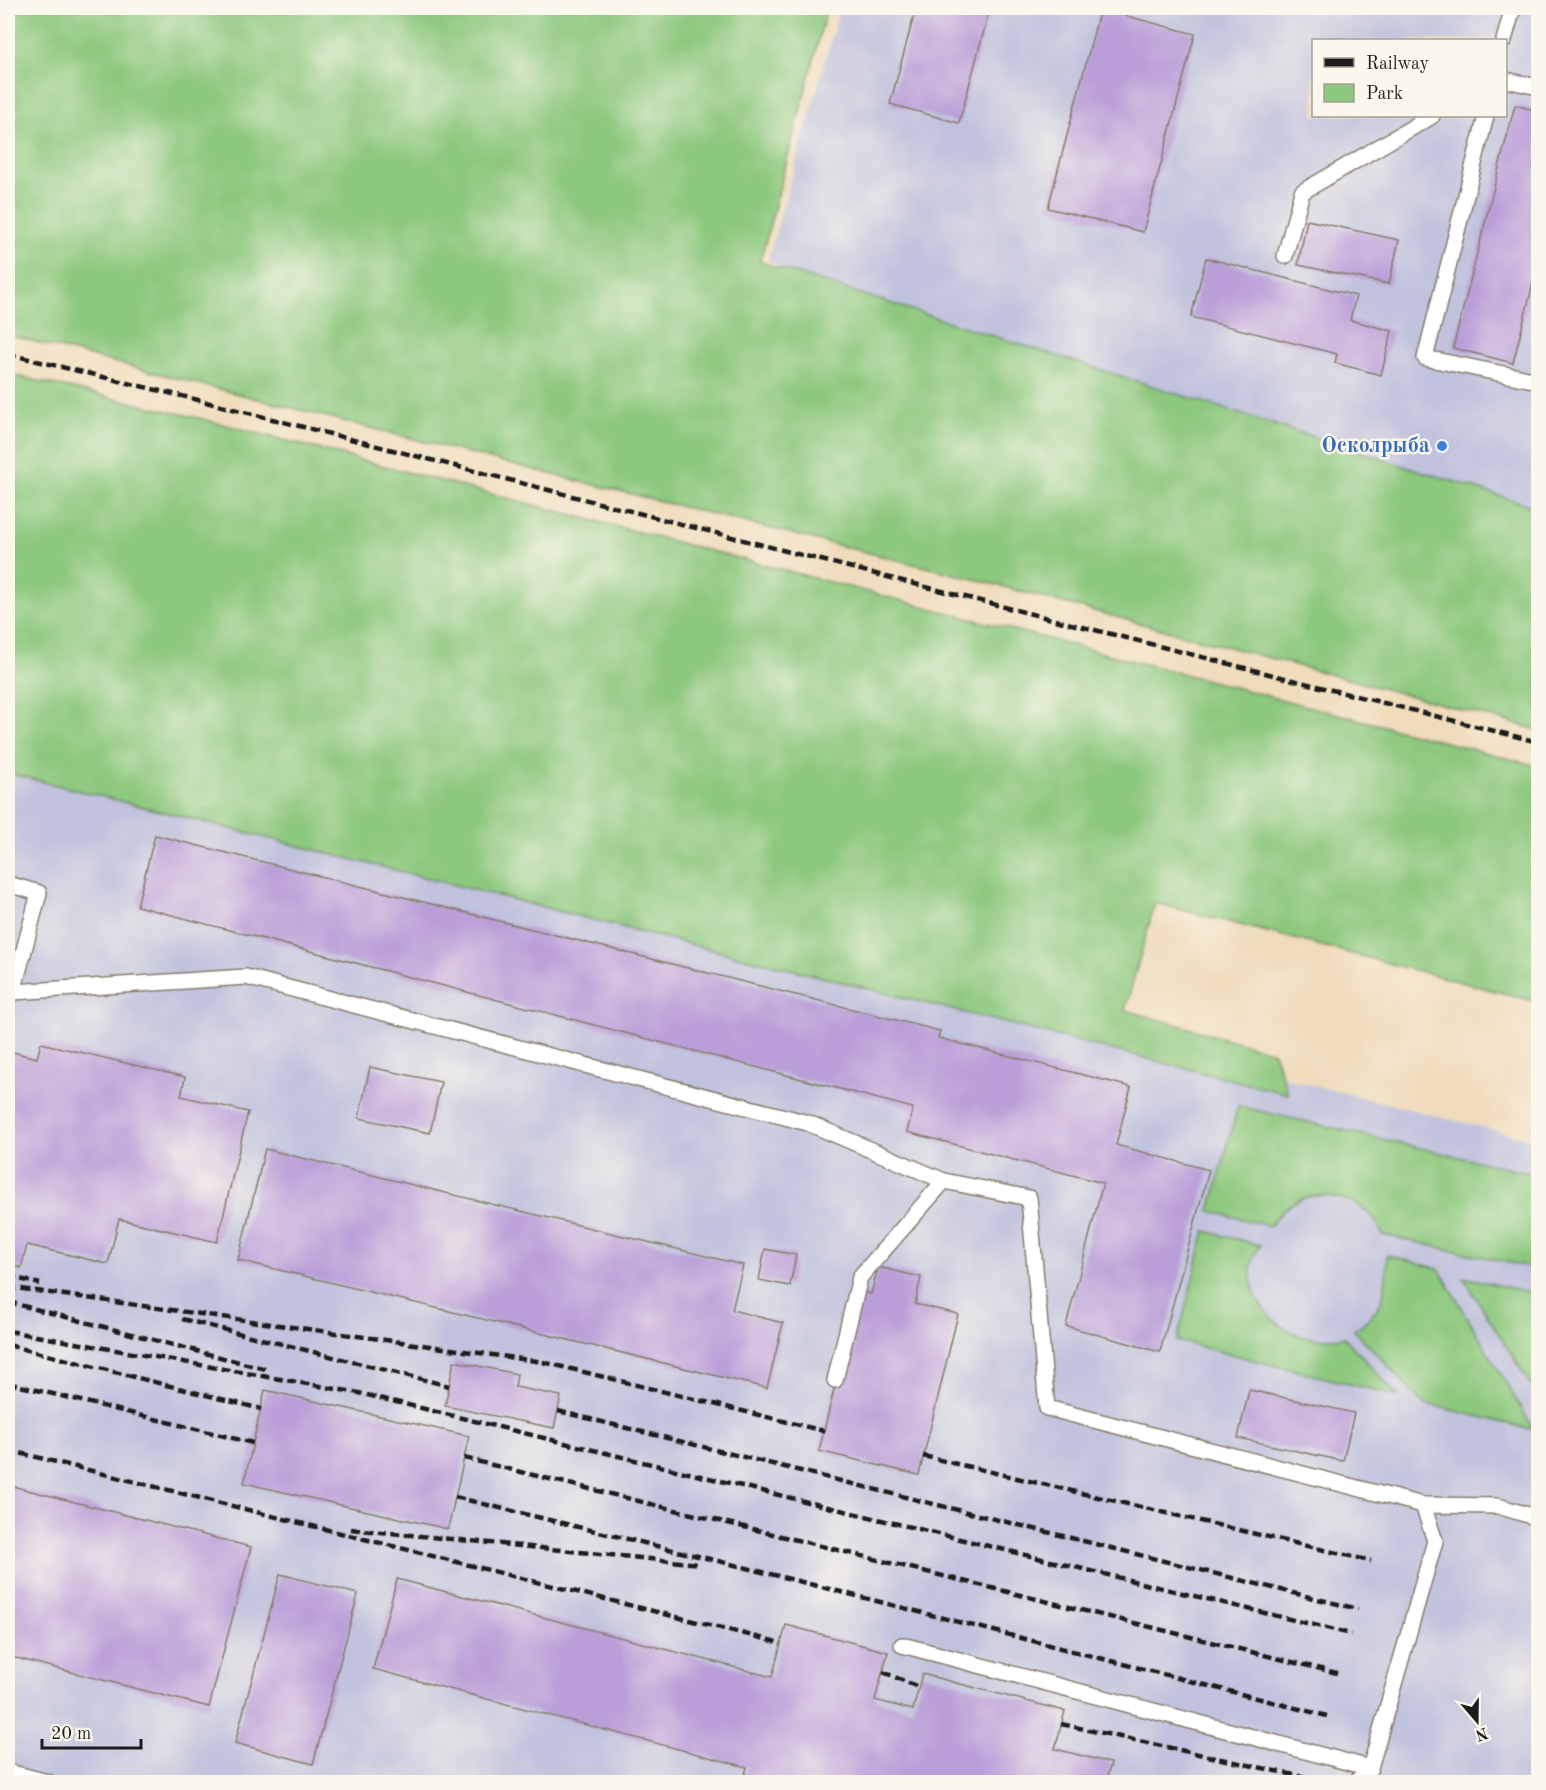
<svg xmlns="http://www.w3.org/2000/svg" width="1546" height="1790" font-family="'Old Standard TT',serif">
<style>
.industrial{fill:#c1c2dd;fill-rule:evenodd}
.green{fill:#8cc87d;stroke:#54724c;stroke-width:1.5}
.building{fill:#ba9ed8}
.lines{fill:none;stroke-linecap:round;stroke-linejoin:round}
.service-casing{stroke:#867c6c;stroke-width:18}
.service{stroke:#fff;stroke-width:15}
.rail{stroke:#1c1c1c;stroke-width:4.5;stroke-dasharray:9 4.5;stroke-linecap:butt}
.shop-dot{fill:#3f7fe0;stroke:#fbf7ec;stroke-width:2}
.labels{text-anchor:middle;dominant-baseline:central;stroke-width:5;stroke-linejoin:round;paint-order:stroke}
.shop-label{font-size:22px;font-weight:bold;fill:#366cbe;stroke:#fbf7ec;text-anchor:end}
</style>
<rect width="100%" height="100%" fill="#fbf7ec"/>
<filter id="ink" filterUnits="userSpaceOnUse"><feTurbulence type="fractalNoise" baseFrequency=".0167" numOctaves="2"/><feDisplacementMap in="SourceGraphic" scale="12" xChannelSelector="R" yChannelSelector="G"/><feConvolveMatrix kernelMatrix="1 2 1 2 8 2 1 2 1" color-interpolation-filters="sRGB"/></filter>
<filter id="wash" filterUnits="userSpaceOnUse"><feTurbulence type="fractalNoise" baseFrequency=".008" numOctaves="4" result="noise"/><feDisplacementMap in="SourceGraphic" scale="24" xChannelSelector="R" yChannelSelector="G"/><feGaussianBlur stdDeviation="1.35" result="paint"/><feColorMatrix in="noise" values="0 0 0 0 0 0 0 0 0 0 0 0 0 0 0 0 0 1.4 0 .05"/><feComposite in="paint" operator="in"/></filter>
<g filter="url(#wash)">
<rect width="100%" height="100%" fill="#f0dcbb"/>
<g class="industrial">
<path d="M840,8h698v639l-448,-214 -322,-173zM1314,40h192v76h-192z"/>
<polygon points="8,761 1538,1141 1538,1782 8,1782"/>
</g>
<g class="green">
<polygon points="8,8 827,8 760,262 1538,508 1538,730 978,580 534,470 8,335"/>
<polygon points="8,374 199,418 1538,766 1538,1002 1155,903 1125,1010 1274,1052 1288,1094 8,773"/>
<path d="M1238,1106l300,69v94l-155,-34c-3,-5 -5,-12 -9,-16 -8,-10 -19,-17 -31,-20 -32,-9 -55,0 -73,27l-60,-15z"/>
<path d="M1205,1231l55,14c-3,6 -9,15 -9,21 -5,34 29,69 61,72 10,2 22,0 32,-1l54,59 -221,-55z"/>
<path d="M1387,1255l52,14 95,161 -111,-27 -69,-73c32,-19 32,-41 33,-75z"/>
<polygon points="1463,1277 1538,1294 1538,1397"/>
</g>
<g id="blocks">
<g class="building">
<polygon points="916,8 990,8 959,123 890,104"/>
<polygon points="1100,9 1195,34 1143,232 1048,208"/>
<polygon points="1515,105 1538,111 1538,264 1513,363 1453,348"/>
<polygon points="1307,220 1399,240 1389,284 1298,265"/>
<polygon points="1206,258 1356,296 1350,320 1392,331 1381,375 1335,363 1337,354 1191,317"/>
<polygon points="155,835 940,1031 938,1038 1131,1087 1116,1145 1209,1170 1160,1352 1066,1326 1103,1183 907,1132 913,1108 137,906"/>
<polygon points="41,1043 185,1077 181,1096 248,1112 217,1242 119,1219 108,1264 27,1245 21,1268 8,1264 8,1051 37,1058"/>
<polygon points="370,1067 441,1082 430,1133 359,1118"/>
<polygon points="265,1149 743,1265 732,1310 783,1323 767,1388 238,1260"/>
<polygon points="765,1249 796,1255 790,1286 759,1280"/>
<polygon points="878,1267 921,1277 915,1304 958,1314 919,1475 819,1451 858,1291 871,1294"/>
<polygon points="454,1361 517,1374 515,1387 561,1396 554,1428 445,1406"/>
<polygon points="265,1390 469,1436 448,1529 244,1483"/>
<polygon points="1249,1390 1354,1413 1343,1461 1238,1438"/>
<polygon points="8,1485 251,1547 209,1707 8,1656"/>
<polygon points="280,1574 358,1594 313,1764 235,1743"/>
<polygon points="397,1579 772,1677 786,1625 888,1652 875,1700 913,1710 922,1674 1065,1711 1055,1749 1111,1763 1106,1782 743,1782 747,1767 373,1669"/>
</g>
</g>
</g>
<g filter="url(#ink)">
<use href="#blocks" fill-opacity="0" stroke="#867c6c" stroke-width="1.5"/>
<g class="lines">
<g class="service-casing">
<g id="service">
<polyline points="1504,40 1513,8"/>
<polyline points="1506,80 1538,87"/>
<polyline points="1486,116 1425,358 1538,381"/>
<polyline points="1285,256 1302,192 1432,116"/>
<polyline points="8,884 39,893 13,992 246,977 808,1123 944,1181"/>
<polyline points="835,1380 860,1277 944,1181 1029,1198 1047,1408 1423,1505 1435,1541 1370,1768 1356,1782"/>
<polyline points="1423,1505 1498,1506 1538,1518"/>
<polyline points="902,1645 1370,1768"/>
<polyline points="8,1772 48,1782"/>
</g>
</g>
<use href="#service" class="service"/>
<g class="rail">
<polyline points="8,354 198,400 1012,609 1538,742"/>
<polyline points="8,1276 40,1284"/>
<polyline points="8,1287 543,1362 824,1431"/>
<polyline points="8,1302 266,1369"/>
<polyline points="182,1319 449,1386"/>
<polyline points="8,1331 359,1393 1351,1634"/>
<polyline points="8,1345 261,1409"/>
<polyline points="8,1383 253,1443"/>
<polyline points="558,1411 1358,1609"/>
<polyline points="8,1450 781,1643"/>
<polyline points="923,1456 1371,1561"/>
<polyline points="464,1458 1337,1673"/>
<polyline points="455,1497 747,1568 1327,1716"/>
<polyline points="351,1529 700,1564"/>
<polyline points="883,1672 918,1687"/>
<polyline points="1061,1724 1308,1778"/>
</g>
</g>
</g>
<circle class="shop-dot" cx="1442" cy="446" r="6"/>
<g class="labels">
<g class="shop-label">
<text x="1430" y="446">Осколрыба</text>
</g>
</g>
<rect width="1546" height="1790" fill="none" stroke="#fbf7ec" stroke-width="30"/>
<rect x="1312" y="39" width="195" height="78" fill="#fbf7ec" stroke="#a29f99" stroke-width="1.5"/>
<rect x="1324" y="58" width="30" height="9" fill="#1c1c1c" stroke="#a29f99" stroke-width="1.5"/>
<text x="1366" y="69" font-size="18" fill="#1c1c1c">Railway</text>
<rect x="1324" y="84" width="30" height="18" fill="#8cc87d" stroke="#a29f99" stroke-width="1.5"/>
<text x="1366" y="99" font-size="18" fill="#1c1c1c">Park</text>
<g transform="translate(1477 1721) rotate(160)" stroke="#fbf7ec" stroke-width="4.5" paint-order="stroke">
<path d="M0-4.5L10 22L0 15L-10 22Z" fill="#1c1c1c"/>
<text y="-9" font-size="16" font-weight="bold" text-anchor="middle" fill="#1c1c1c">N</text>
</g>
<path d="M42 1739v9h99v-9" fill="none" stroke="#1c1c1c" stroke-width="3"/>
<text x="51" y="1739" font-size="18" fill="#1c1c1c" stroke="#fbf7ec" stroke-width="4.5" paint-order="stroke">20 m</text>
</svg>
